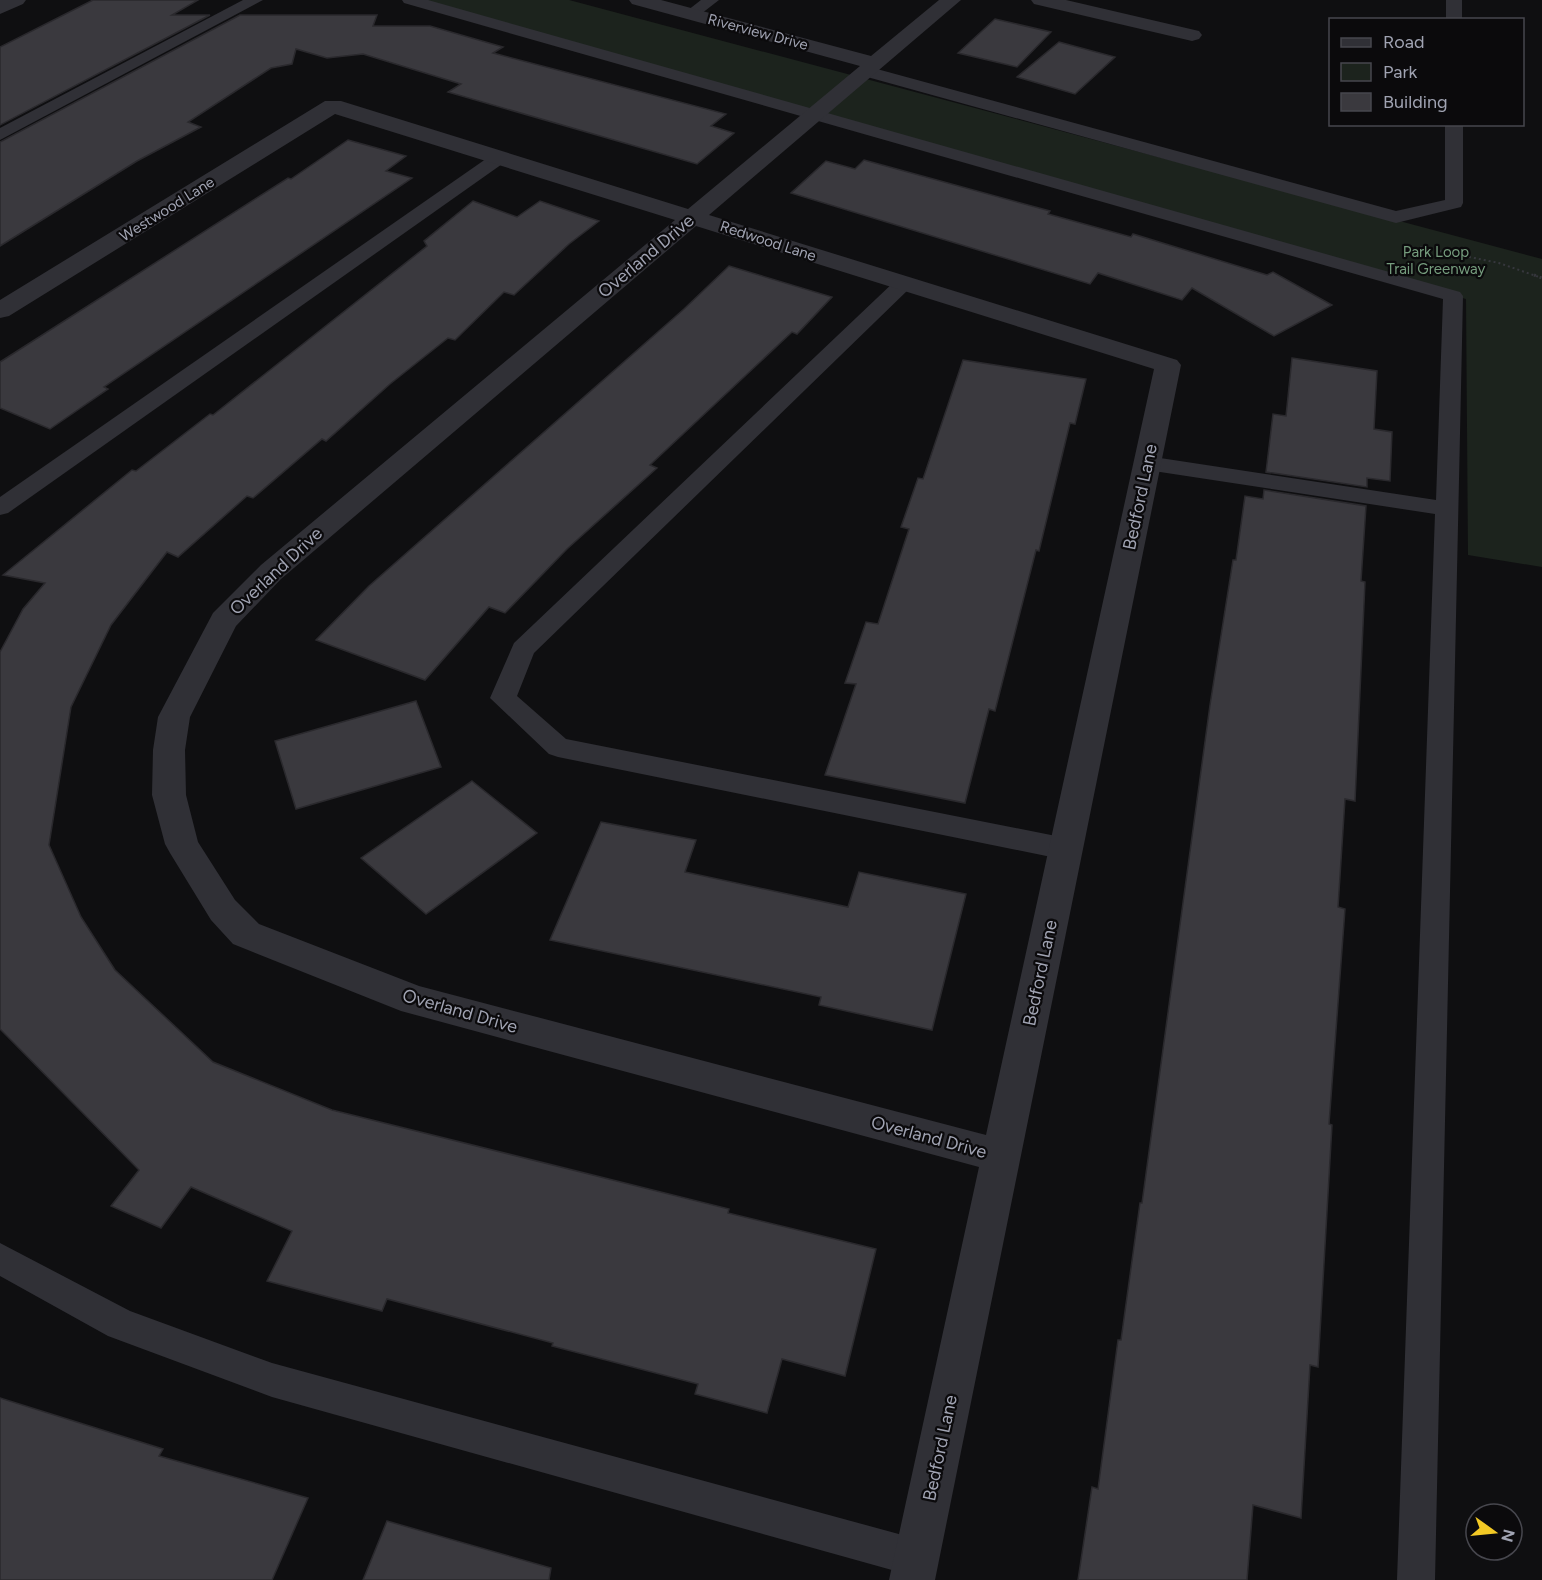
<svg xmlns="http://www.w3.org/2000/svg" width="1542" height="1580" font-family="Figtree,sans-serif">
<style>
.green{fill:#1c231d}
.building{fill:#3a393e;stroke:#2a292d;stroke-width:1.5}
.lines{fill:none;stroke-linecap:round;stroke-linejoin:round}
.path-far1{stroke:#36373d;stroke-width:2;stroke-dasharray:2 3;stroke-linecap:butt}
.path{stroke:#36373d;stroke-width:3;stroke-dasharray:2 4;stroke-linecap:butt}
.service{fill:#303036;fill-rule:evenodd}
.minor{fill:#303036;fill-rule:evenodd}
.labels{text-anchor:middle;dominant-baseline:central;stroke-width:4.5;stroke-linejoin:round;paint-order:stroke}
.far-street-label{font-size:15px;fill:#a0a3b2;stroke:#0b0a0c}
.far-park-label{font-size:15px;fill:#769d7e;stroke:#0b0a0c}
.street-label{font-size:18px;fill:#a0a3b2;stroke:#0b0a0c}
</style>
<rect width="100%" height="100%" fill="#0f0f11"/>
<polygon class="green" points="423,0 569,0 1542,259 1542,567 1468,555 1466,299"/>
<g class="building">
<polygon points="93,0 198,0 172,15 210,15 0,125 0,47"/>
<polygon points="240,15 377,15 373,26 430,26 503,47 493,53 726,114 711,126 734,133 697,164 448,92 461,84 363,54 327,58 296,49 292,64 271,68 188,122 201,127 137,161 0,246 0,142"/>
<polygon points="995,19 1051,32 1017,67 958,53"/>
<polygon points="1059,42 1115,57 1075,94 1017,77"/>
<polygon points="348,140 406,156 386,171 412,178 104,387 108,389 50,429 0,408 0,362 288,178 291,179"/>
<polygon points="864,160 1050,211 1048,214 1131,237 1133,234 1267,275 1273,272 1332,305 1274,336 1192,288 1182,300 1098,273 1090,284 791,193 826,161 855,169"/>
<polygon points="473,201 517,217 540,201 599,221 569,244 514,295 504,292 455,340 448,338 390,384 326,441 322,439 253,498 247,496 178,557 167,552 111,625 71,707 49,845 81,917 115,970 213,1062 332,1110 729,1209 728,1213 876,1249 845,1376 782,1359 767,1413 695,1394 698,1384 552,1346 553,1343 387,1299 382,1311 267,1281 292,1231 191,1187 161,1228 111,1206 139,1170 0,1029 0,652 23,609 45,583 3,575 132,470 136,471 210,414 213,415 427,246 424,241"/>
<polygon points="729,266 832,297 797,334 792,332 650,465 657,468 567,549 505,613 489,607 425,680 316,640 369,586 684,309"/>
<polygon points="1292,358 1377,371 1374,429 1392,432 1390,481 1367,478 1367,487 1266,472 1273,414 1286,416"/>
<polygon points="963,360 1086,379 1075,424 1070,423 1039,551 1036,550 995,711 989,709 965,803 825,775 856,684 845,683 866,622 878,624 909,529 901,527 918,478 923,479"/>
<polygon points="1264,490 1366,506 1361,581 1365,582 1355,801 1345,799 1338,907 1345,909 1329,1124 1332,1125 1318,1367 1310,1365 1301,1518 1253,1505 1247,1580 1078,1580 1092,1487 1098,1489 1118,1340 1121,1340 1140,1203 1142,1203 1210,705 1233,560 1236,560 1245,496 1263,499"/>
<polygon points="416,701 441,767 296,809 275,741"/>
<polygon points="472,781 537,833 426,914 361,858"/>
<polygon points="601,822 696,840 685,872 848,907 859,872 966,894 932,1030 819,1005 821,997 550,940"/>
<polygon points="0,1398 163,1449 159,1456 308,1498 272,1580 0,1580"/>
<polygon points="387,1521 551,1568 549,1580 363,1580"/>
</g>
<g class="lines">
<polyline class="path-far1" points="1420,247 1499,263 1539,277"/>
<polyline class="path" points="1534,275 1542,278"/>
<g class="service">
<polygon points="243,0 263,0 0,140 0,128"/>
<polygon points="402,0 428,0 1460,292 1463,296 1435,1580 1397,1580 1435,514 1147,470 1139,468 1136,463 1139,458 1147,456 1436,500 1443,299 404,3"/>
<polygon points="701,0 719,0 697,17 685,17 683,14"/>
<rect x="1446" y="0" width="16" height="20"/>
<polygon points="866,66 1396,211 1445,200 1445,124 1463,124 1463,203 1461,207 1396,223 860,75 858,71 860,67"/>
<polygon points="499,153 508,158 505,162 8,513 0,515 0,497 493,154"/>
<polygon points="903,278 910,280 913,284 910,288 534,653 517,696 566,739 1066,838 1076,841 1080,849 1076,857 1066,860 558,757 549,754 490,698 514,643 896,280"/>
<polygon points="0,1243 130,1311 272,1363 917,1539 930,1545 936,1558 930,1571 917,1577 272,1397 108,1336 0,1276"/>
</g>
<g class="minor">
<polygon points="0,0 26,0 23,4 0,14"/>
<path d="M629,0h32l210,56 68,-56h22l-252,215 468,145 4,5 -246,1215h-46l90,-413 -578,-156 -168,-67 -22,-24 -41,-67 -5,-9 -13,-49 1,-45 5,-33 55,-104 48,-48 414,-345 -340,-106 -326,202 -9,2v-18l325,-199h16l347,108 172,-143 -228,-62zM696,226l458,143 -168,766 -567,-149 -160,-62 -24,-24 -37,-58 -12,-47 -1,-45 5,-33 46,-91 45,-47z"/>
<polygon points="1031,0 1066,0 1199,31 1202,35 1199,39 1192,41 1034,4"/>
</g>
</g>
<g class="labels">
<g class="far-street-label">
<text transform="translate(758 32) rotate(15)">Riverview Drive</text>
<text transform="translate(167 209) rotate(-32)">Westwood Lane</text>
<text transform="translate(768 241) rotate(18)">Redwood Lane</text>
</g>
<g class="far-park-label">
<text x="1436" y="252">Park Loop<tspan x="1436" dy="17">Trail Greenway</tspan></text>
</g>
<g class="street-label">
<text transform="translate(646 256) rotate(-40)">Overland Drive</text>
<text transform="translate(1140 497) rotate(-78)">Bedford Lane</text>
<text transform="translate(276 571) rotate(-43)">Overland Drive</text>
<text transform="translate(1040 973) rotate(-78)">Bedford Lane</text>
<text transform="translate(460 1011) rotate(16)">Overland Drive</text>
<text transform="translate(929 1137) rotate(15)">Overland Drive</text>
<text transform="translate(940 1448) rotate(-78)">Bedford Lane</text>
</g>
</g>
<rect x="1329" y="18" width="195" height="108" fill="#0b0a0c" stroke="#47474e" stroke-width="1.5"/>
<rect x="1341" y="38" width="30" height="9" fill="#303036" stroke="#47474e" stroke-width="1.5"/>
<text x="1383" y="48" font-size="18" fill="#a0a3b2">Road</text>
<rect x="1341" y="63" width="30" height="18" fill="#1c231d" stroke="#47474e" stroke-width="1.5"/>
<text x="1383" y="78" font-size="18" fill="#a0a3b2">Park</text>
<rect x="1341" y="93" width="30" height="18" fill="#3a393e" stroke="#47474e" stroke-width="1.5"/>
<text x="1383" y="108" font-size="18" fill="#a0a3b2">Building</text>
<g transform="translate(1494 1532) rotate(105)"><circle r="28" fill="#0b0a0c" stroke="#47474e" stroke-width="1.5"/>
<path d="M0-4.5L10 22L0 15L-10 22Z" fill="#f3c925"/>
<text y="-9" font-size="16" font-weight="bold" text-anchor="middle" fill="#a0a3b2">N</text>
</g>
</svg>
